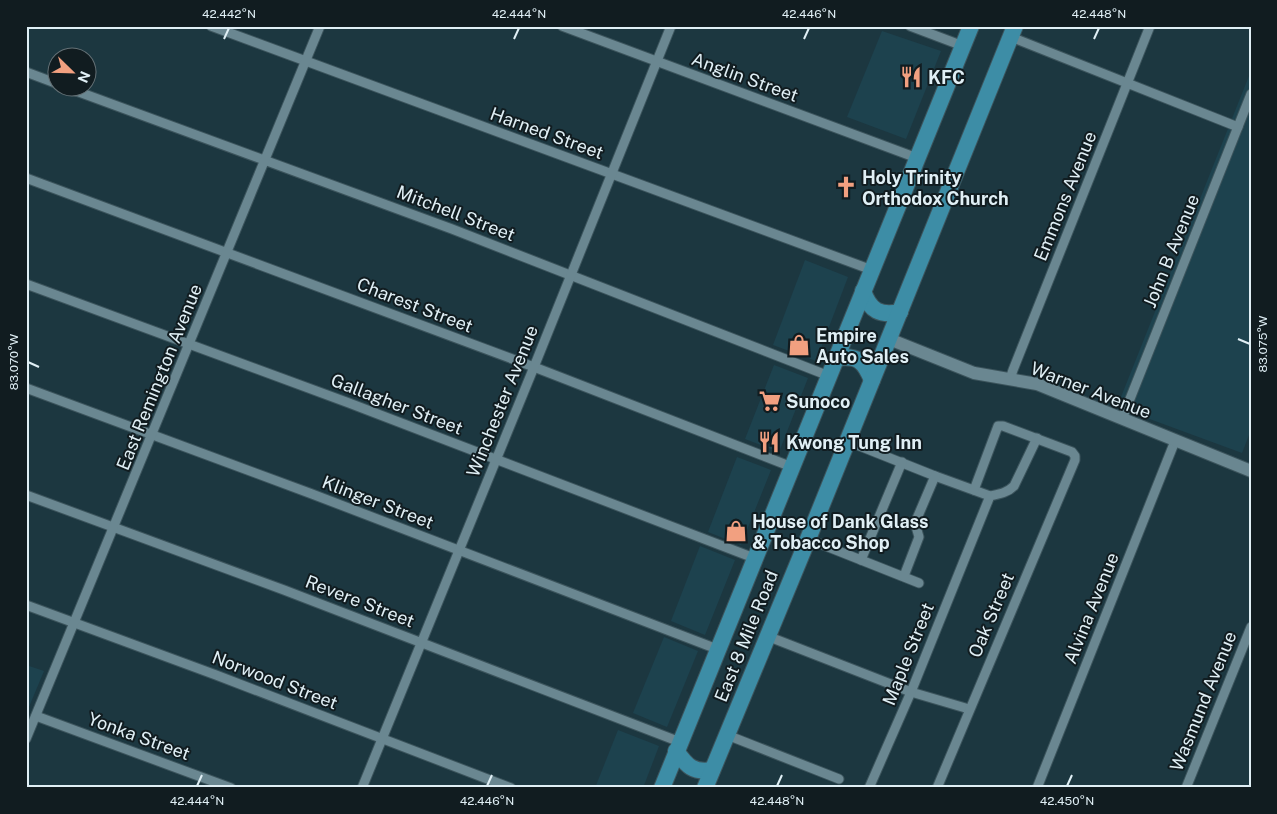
<svg xmlns="http://www.w3.org/2000/svg" width="1277" height="814" font-family="'Public Sans',sans-serif">
<style>
.built{fill:#1d424e}
.lines{fill:none;stroke-linecap:round;stroke-linejoin:round}
.street-casing{stroke:#3c545c;stroke-width:11}
.secondary-casing{stroke:#3c545c;stroke-width:14}
.highway-casing{stroke:#3c545c;stroke-width:18}
.street{stroke:#6a8791;stroke-width:9}
.secondary{stroke:#6a8791;stroke-width:12}
.highway{stroke:#3d8da6;stroke-width:16}
.ticks{fill:none;stroke:#e0eff5;stroke-width:2}
.labels{text-anchor:middle;dominant-baseline:central;stroke-width:4;stroke-linejoin:round;paint-order:stroke}
.street-label{font-size:18px;fill:#e0eff5;stroke:#111c20}
.poi-label{font-size:18px;font-weight:bold;fill:#e0eff5;stroke:#111c20;text-anchor:start}
.neatline{fill:none;stroke:#e0eff5;stroke-width:2}
.ticks-label{font-size:12px;text-anchor:middle;fill:#e0eff5}
</style>
<rect width="100%" height="100%" fill="#1c3740"/>
<g class="built">
<polygon points="882,31 941,51 906,139 847,117"/>
<polygon points="1251,71 1251,430 1242,453 1117,407"/>
<polygon points="805,260 848,277 816,361 773,345"/>
<polygon points="774,365 808,378 779,452 745,439"/>
<polygon points="737,457 771,470 741,545 708,532"/>
<polygon points="700,546 735,560 705,635 671,621"/>
<polygon points="664,637 698,651 667,727 633,713"/>
<polygon points="26,665 44,671 26,714"/>
<polygon points="618,730 659,746 643,788 595,788"/>
</g>
<g class="lines">
<g class="street-casing">
<g id="street">
<polyline points="211,26 872,270"/>
<polyline points="562,26 917,158"/>
<polyline points="910,26 963,46"/>
<polyline points="1011,37 1238,127"/>
<polyline points="26,72 58,84"/>
<polyline points="68,88 452,229 829,376"/>
<polyline points="26,178 534,367 792,467"/>
<polyline points="26,284 349,403 754,558"/>
<polyline points="1010,379 1013,370 1150,26"/>
<polyline points="26,388 312,494 717,649"/>
<polyline points="1122,419 1251,94"/>
<polyline points="847,441 935,476 990,496"/>
<polyline points="26,495 284,590 680,742"/>
<polyline points="808,539 919,583"/>
<polyline points="861,560 902,462"/>
<polyline points="904,576 919,537 915,523 935,476"/>
<polyline points="26,605 216,675 511,788"/>
<polyline points="767,636 911,692 969,709"/>
<polyline points="36,716 231,788"/>
<polyline points="727,735 839,779"/>
<polyline points="26,739 320,26"/>
<polyline points="362,788 534,367 671,26"/>
<path d="M869,788l42,-96 79,-196c9,-2 17,-3 24,-10l23,-48"/>
<polyline points="937,788 1075,460 1075,456 1072,452 1003,426 998,426 974,490"/>
<polyline points="1037,788 1175,441"/>
<polyline points="1186,788 1251,627"/>
</g>
</g>
<g class="secondary-casing">
<polyline id="secondary" points="889,339 974,373 1037,384 1251,471"/>
</g>
<g class="highway-casing">
<g id="highway">
<path d="M863,291c7,20 17,25 37,21"/>
<path d="M836,358c22,-3 28,3 36,22"/>
<path d="M676,751c11,15 17,22 36,19"/>
<polyline points="662,788 971,26"/>
<polyline points="705,788 808,539 1015,26"/>
</g>
</g>
<use href="#street" class="street"/>
<use href="#secondary" class="secondary"/>
<use href="#highway" class="highway"/>
</g>
<path class="ticks" d="M224,39l5,-11M514,39l5,-11M804,39l5,-11M1094,39l5,-11M1238,339l12,5M28,362l11,5M197,786l5,-11M487,786l5,-11M777,786l5,-11M1067,786l5,-11"/>
<defs>
<g id="restaurant-bare" transform="scale(1.725)"><path d="M-5-6h1v4h1v-4h1v4h1v-4h1v5L-1.5 .5V6h-2V.5L-5-1ZM5-6V6H3V1.5H1.5Q1.5-4 5-6Z" fill="#f2a080" stroke="#111c20" stroke-width="2.5" paint-order="stroke"/></g>
<g id="church-bare" transform="scale(1.725)"><path d="M-1.2-6h2.4v3.5h3.3v2.4h-3.3V6h-2.4V-.1h-3.3v-2.4h3.3Z" fill="#f2a080" stroke="#111c20" stroke-width="2.5" paint-order="stroke"/></g>
<g id="shop-bare" transform="scale(1.725)"><path d="M-5-2.5h2.3a2.7 3.5 0 0 1 5.4 0H5L5.5 6h-11ZM-1.5-2.5h3a1.5 2.3 0 0 0-3 0Z" fill="#f2a080" stroke="#111c20" stroke-width="2.5" paint-order="stroke"/></g>
<g id="supermarket-bare" transform="scale(1.725)"><path d="M-6-5.5h2.5l.6 2H6L4.5 2H-2.5L-4.4-4H-6ZM-1.5 3.2a1.3 1.3 0 1 0 .1 0ZM3 3.2a1.3 1.3 0 1 0 .1 0Z" fill="#f2a080" stroke="#111c20" stroke-width="2.5" paint-order="stroke"/></g>
</defs>
<g fill-rule="evenodd">
<use href="#restaurant-bare" x="911" y="77"/>
<use href="#church-bare" x="846" y="187"/>
<use href="#shop-bare" x="799" y="345"/>
<use href="#supermarket-bare" x="770" y="401"/>
<use href="#restaurant-bare" x="769" y="442"/>
<use href="#shop-bare" x="736" y="531"/>
</g>
<g class="labels">
<g class="street-label">
<text transform="translate(745 77) rotate(20)">Anglin Street</text>
<text transform="translate(547 133) rotate(20)">Harned Street</text>
<text transform="translate(1065 196) rotate(-68)">Emmons Avenue</text>
<text transform="translate(456 213) rotate(21)">Mitchell Street</text>
<text transform="translate(1171 251) rotate(-68)">John B Avenue</text>
<text transform="translate(415 305) rotate(21)">Charest Street</text>
<text transform="translate(159 377) rotate(-68)">East Remington Avenue</text>
<text transform="translate(1091 390) rotate(21)">Warner Avenue</text>
<text transform="translate(502 401) rotate(-68)">Winchester Avenue</text>
<text transform="translate(397 404) rotate(21)">Gallagher Street</text>
<text transform="translate(378 502) rotate(21)">Klinger Street</text>
<text transform="translate(360 601) rotate(21)">Revere Street</text>
<text transform="translate(1091 608) rotate(-68)">Alvina Avenue</text>
<text transform="translate(991 615) rotate(-67)">Oak Street</text>
<text transform="translate(746 636) rotate(-68)">East 8 Mile Road</text>
<text transform="translate(908 654) rotate(-68)">Maple Street</text>
<text transform="translate(275 680) rotate(21)">Norwood Street</text>
<text transform="translate(1203 701) rotate(-68)">Wasmund Avenue</text>
<text transform="translate(139 736) rotate(20)">Yonka Street</text>
</g>
<g class="poi-label">
<text x="928" y="77">KFC</text>
<text x="862" y="177">Holy Trinity<tspan x="862" dy="21">Orthodox Church</tspan></text>
<text x="816" y="335">Empire<tspan x="816" dy="21">Auto Sales</tspan></text>
<text x="786" y="401">Sunoco</text>
<text x="786" y="442">Kwong Tung Inn</text>
<text x="752" y="521">House of Dank Glass<tspan x="752" dy="21">&amp; Tobacco Shop</tspan></text>
</g>
</g>
<rect width="1277" height="814" fill="none" stroke="#111c20" stroke-width="55"/>
<g transform="translate(72 72) rotate(113)"><circle r="24" fill="#111c20" stroke="#647075"/>
<path d="M0-4L9 19L0 12L-9 19Z" fill="#f2a080"/>
<text y="-8" font-size="14" font-weight="bold" text-anchor="middle" fill="#e0eff5">N</text>
</g>
<rect x="28" y="28" width="1222" height="758" class="neatline"/>
<g class="ticks-label">
<text x="229" y="18">42.442°N</text>
<text x="519" y="18">42.444°N</text>
<text x="809" y="18">42.446°N</text>
<text x="1099" y="18">42.448°N</text>
<text transform="translate(1263 344) rotate(-90)" y="4">83.075°W</text>
<text transform="translate(14 362) rotate(-90)" y="4">83.070°W</text>
<text x="197" y="805">42.444°N</text>
<text x="487" y="805">42.446°N</text>
<text x="777" y="805">42.448°N</text>
<text x="1067" y="805">42.450°N</text>
</g>
</svg>
